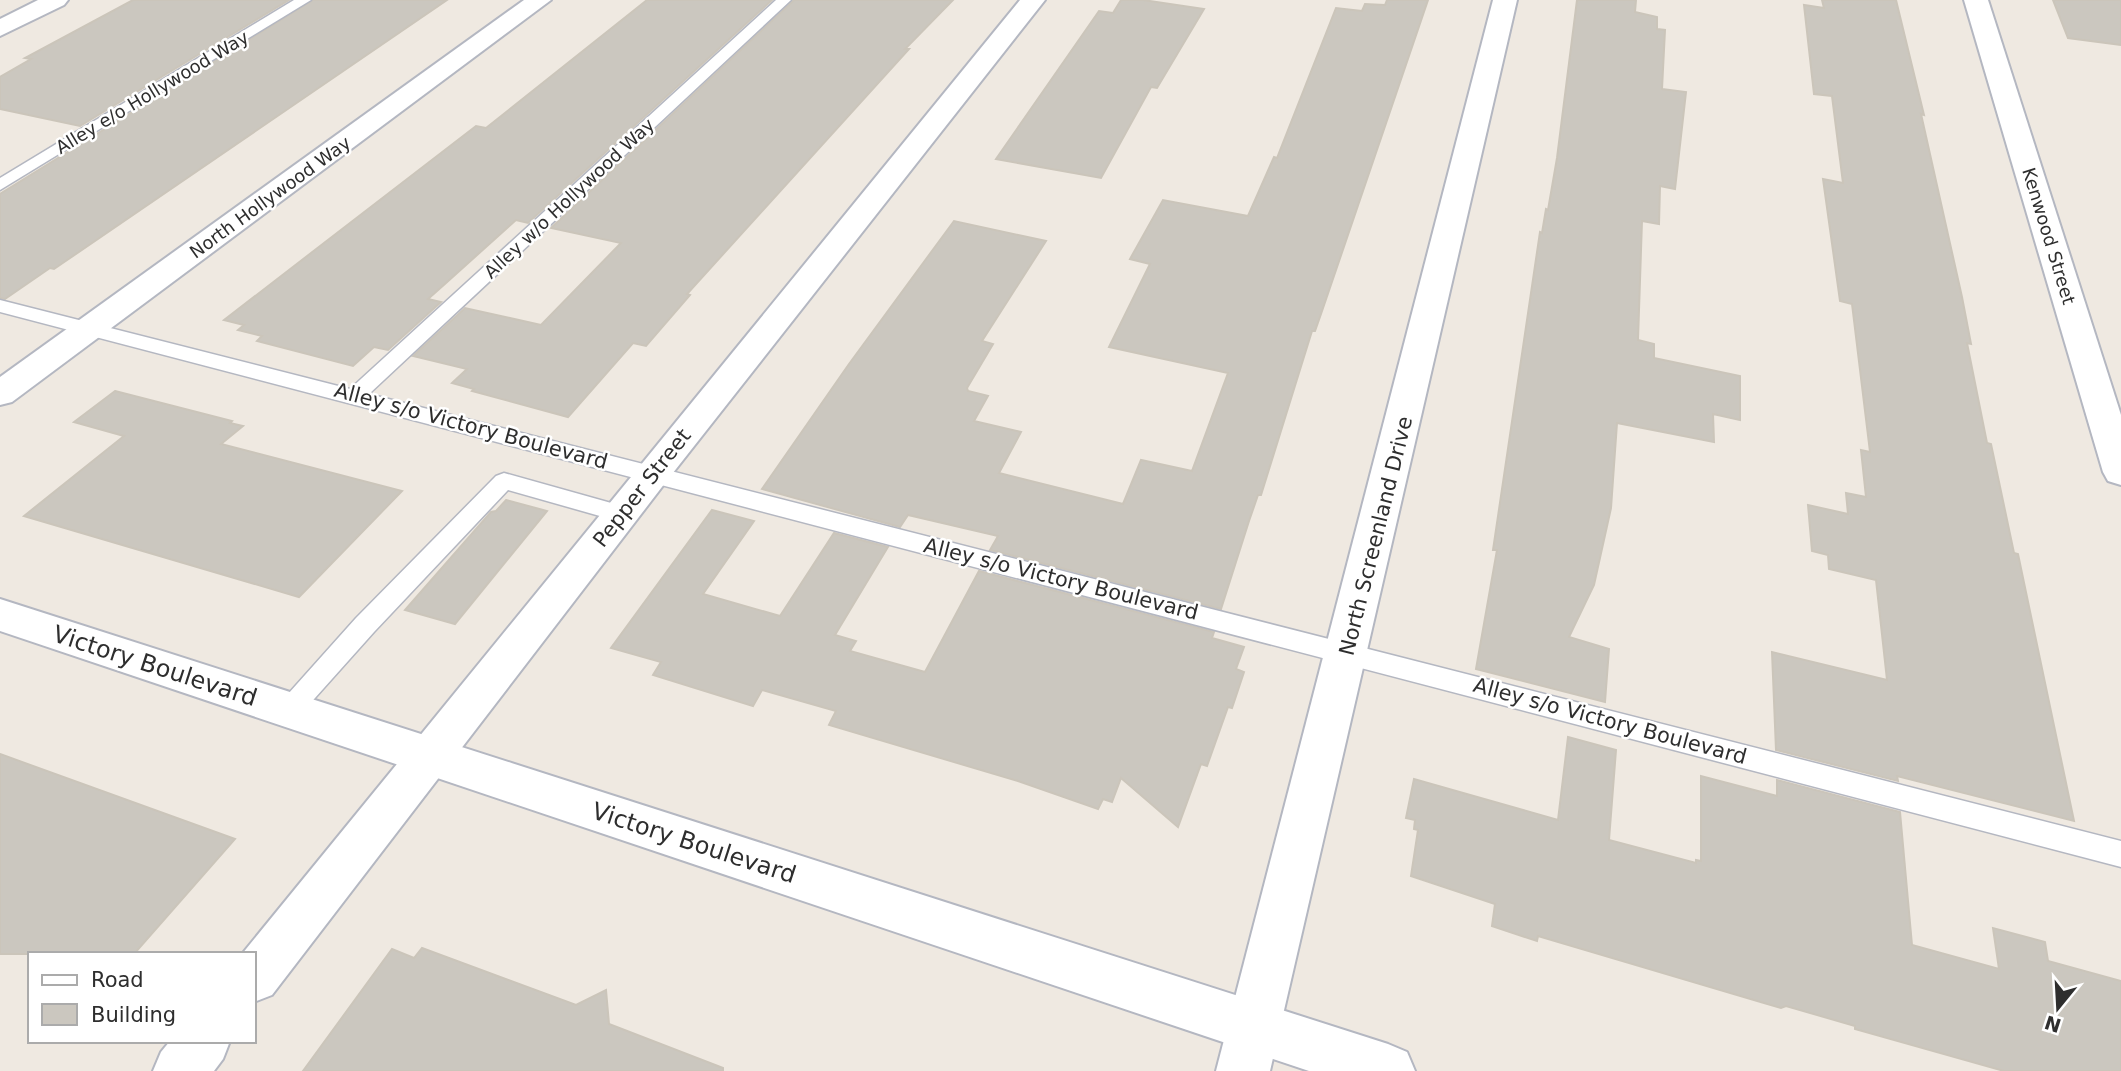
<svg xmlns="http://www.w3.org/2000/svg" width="2121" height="1071" font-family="'DejaVu Sans',sans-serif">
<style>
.building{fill:#cbc7bf;stroke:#cbc5ba;stroke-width:2}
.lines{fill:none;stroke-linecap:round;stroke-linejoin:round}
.lane-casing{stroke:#b4b7c1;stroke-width:3}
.street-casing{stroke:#b4b7c1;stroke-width:4}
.secondary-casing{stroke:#b4b7c1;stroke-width:4}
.lane{fill:#fff;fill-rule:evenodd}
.street{fill:#fff;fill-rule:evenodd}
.secondary{fill:#fff;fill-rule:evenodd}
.labels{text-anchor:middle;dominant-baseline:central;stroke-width:5;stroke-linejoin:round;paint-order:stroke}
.far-street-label{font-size:18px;fill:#2e2e2e;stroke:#fff}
.street-label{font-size:21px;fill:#2e2e2e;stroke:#fff}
.near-street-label{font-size:24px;fill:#2e2e2e;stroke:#fff}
</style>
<rect width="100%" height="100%" fill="#efe9e1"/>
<g class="building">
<polygon points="133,0 289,0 80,126 0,109 0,77 31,59 25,58"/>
<polygon points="313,0 447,0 54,269 50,268 5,299 0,298 0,194"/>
<polygon points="647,0 772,0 528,223 516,220 446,283 428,299 441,302 388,350 374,347 353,366 257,341 262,336 238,330 244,325 224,320 476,126 486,128"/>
<polygon points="794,0 953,0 905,49 909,49 687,294 690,295 646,346 633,343 568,417 472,391 474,389 452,383 467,369 413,356 465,308 541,325 621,243 551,228"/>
<polygon points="1121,0 1143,0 1204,9 1157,88 1151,87 1101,178 996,159 1099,11 1113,13"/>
<polygon points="1387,0 1428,0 1321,314 1315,331 1312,331 1261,495 1258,495 1249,521 1221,609 990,550 998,536 908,515 900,527 762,489 849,364 954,221 1046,241 982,341 993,344 967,388 968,391 988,396 974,421 1021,432 999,473 1123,504 1141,460 1192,471 1228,373 1109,347 1150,264 1130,259 1163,200 1248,216 1274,157 1277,158 1336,8 1362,11 1365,4 1385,5"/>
<polygon points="1577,0 1636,0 1635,12 1657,17 1657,29 1665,30 1662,89 1686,92 1675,189 1660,186 1659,224 1642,221 1638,340 1654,344 1654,358 1740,376 1740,420 1713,414 1714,442 1617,423 1611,508 1594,585 1569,637 1609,649 1605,702 1476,669 1497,550 1493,550 1540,232 1542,233 1546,209 1548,210 1557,158"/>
<polygon points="1822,0 1896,0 1924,115 1921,114 1962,297 1971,344 1967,343 1987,443 1991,444 2014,553 2018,554 2074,821 1897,776 1898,781 1776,750 1772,652 1887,680 1876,580 1829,569 1828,555 1812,551 1808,505 1848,514 1846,493 1866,497 1861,450 1870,452 1852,304 1840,301 1823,179 1843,183 1832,96 1814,94 1804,5 1824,8"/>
<polygon points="2053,0 2121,0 2121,45 2068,38"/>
<polygon points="115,391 232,421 230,423 243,426 221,444 402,491 299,597 24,516 124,436 74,422"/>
<polygon points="506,500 547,511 455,624 405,610 491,512 496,511"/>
<polygon points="712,510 754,521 703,594 780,616 834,533 888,547 835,635 856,641 850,651 925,672 979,571 1214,632 1212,638 1244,647 1236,669 1244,672 1232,708 1228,707 1207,766 1201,764 1178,827 1121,778 1112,802 1103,799 1098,809 1018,781 829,725 836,711 762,690 753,706 653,675 661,662 611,648"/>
<polygon points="1568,737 1616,750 1609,840 1696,863 1696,860 1701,861 1701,776 1777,796 1777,780 1900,812 1912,945 1999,969 1993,928 2045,942 2048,961 2121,981 2121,1071 2004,1071 1855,1029 1855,1026 1786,1006 1781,1008 1764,1003 1538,936 1537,941 1492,926 1495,904 1411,876 1418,830 1414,829 1415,820 1406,818 1414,779 1558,820"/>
<polygon points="0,754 235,839 134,954 0,954"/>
<polygon points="422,948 576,1005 606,990 609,1024 723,1068 723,1071 303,1071 392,949 414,958"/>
</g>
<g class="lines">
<g class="lane-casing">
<g id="lane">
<polygon points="294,0 311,0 0,190 0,178"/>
<polygon points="776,0 791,0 369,394 2121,841 2121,867 0,312 0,300 350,389"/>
<polygon points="504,473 629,508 632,514 629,520 621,522 508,490 374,632 298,717 289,721 280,717 276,710 280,703 356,618 496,476"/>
</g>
</g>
<g class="street-casing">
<g id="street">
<polygon points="38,0 68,0 64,5 0,36 0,19"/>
<polygon points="1020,0 1045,0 665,483 272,995 254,1002 254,954 242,954"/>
<polygon points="1493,0 1517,0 1270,1071 1216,1071"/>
<polygon points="1964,0 1988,0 2121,415 2121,485 2108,481 2103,472"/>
<polygon points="170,1041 230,1041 223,1059 214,1071 153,1071 161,1052"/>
</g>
</g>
<g class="secondary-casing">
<g id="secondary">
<polygon points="524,0 551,0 12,402 0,405 0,377"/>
<polygon points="0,599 1388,1044 1407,1052 1415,1071 1309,1071 0,631"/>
</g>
</g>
<use href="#lane" class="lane"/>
<use href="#street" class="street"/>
<use href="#secondary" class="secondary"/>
</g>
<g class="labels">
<g class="far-street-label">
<text transform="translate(152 92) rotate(-31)">Alley e/o Hollywood Way</text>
<text transform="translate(270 197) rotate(-36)">North Hollywood Way</text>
<text transform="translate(569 198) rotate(-43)">Alley w/o Hollywood Way</text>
<text transform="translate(2049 236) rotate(73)">Kenwood Street</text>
</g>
<g class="street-label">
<text transform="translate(471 426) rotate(15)">Alley s/o Victory Boulevard</text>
<text transform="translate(642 488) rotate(-52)">Pepper Street</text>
<text transform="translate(1376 536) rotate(-76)">North Screenland Drive</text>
<text transform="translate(1061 579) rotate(14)">Alley s/o Victory Boulevard</text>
<text transform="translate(1610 721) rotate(15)">Alley s/o Victory Boulevard</text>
</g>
<g class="near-street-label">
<text transform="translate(155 666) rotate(18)">Victory Boulevard</text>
<text transform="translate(694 843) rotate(18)">Victory Boulevard</text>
</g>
</g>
<rect x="28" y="952" width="228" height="91" fill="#ffffff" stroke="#ababab" stroke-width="2"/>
<rect x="42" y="975" width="35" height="10" fill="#ffffff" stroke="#ababab" stroke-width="2"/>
<text x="91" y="987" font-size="21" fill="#2e2e2e">Road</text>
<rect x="42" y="1004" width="35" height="21" fill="#cbc7bf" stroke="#ababab" stroke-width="2"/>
<text x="91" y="1022" font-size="21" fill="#2e2e2e">Building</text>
<g transform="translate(2058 1008) rotate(198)" stroke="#ffffff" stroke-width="5" paint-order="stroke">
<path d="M0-5L12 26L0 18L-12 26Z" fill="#2e2e2e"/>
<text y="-10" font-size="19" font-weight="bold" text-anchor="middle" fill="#2e2e2e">N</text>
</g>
</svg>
